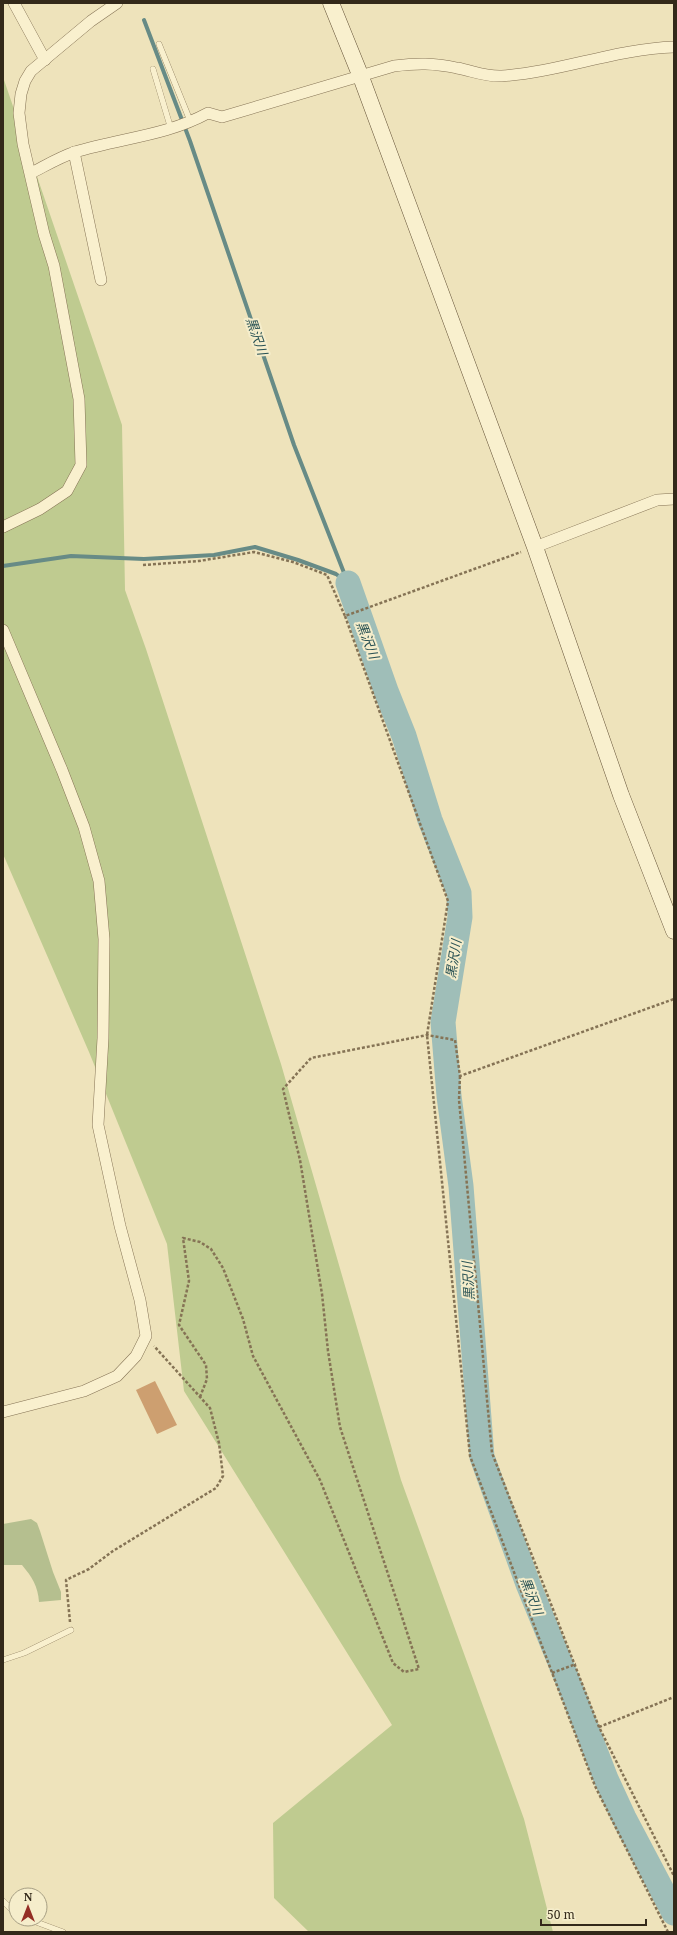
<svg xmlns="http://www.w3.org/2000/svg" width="677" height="1935" font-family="'Noto Serif','Noto Sans JP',serif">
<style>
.green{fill:#bfcb90}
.cemetery{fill:#b5bf8f}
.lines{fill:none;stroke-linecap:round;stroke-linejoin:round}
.stream{stroke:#678b86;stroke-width:4}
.river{stroke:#9fbeb8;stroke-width:25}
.building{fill:#cd9f70}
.lane-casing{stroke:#857355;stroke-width:6}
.street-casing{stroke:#857355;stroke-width:12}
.secondary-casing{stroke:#665439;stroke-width:17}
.path{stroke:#857355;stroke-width:2.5;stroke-dasharray:3 2;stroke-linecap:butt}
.lane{stroke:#f9f0ce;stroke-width:5.5}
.street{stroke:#f9f0ce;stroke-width:11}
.secondary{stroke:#f9f0ce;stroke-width:16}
.labels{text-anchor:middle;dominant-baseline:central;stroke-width:4;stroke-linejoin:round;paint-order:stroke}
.water-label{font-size:13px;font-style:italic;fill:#295254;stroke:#f5edcb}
</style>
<rect width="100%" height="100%" fill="#eee3bb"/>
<polygon class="green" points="3,77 122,425 125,590 146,649 281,1064 401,1480 524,1819 553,1932 309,1932 274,1898 273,1823 392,1725 184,1391 167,1244 89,1052 3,854"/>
<path class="cemetery" d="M31,1519l6,4 3,8 13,41 8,20v8l-22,2c-1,-16 -7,-25 -17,-37h-19v-41z"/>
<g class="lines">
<g class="stream">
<polyline points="144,20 190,141 294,445 348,583"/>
<polyline points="3,566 71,556 144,559 214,555 255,547 298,560 336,574 348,583"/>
</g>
<polyline class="river" points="348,583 386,691 404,736 430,820 459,893 460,917 443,1022 449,1096 461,1186 482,1457 528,1584 574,1696 606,1779 624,1818 674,1913"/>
</g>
<polygon class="building" points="155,1381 177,1425 157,1434 136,1390"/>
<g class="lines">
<g class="lane-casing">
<g id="lane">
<polyline points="159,44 191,123"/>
<polyline points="153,69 171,129"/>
<polyline points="3,1660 24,1653 71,1630"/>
<polyline points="3,1901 16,1914"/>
<polyline points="28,1919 63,1932"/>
</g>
</g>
<g class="street-casing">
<g id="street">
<polyline points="14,3 45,60"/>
<polyline points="74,152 101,280"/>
<path d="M31,173c14,-7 29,-16 44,-21 45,-14 91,-16 133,-39l14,4 172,-51c23,-3 40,-3 63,2 16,3 29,9 45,8 58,-4 114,-27 172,-29"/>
<polyline points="3,527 40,509 67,491 81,465 79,399 54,266 44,234 23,144 19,113 21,94 25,81 31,71 91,21 117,3"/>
<polyline points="535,547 657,500 674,499"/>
<polyline points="3,630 62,770 84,827 99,881 104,939 103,1038 98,1125 120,1226 140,1300 146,1336 136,1356 117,1376 84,1391 3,1412"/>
</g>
</g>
<g class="secondary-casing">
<polyline id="secondary" points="331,3 361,77 535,547 621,795 674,931"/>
</g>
<g class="path">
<polyline points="143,565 199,561 254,552 293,562 327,575 345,616 521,552"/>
<polyline points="345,616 448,901 427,1035 470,1456 595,1786 668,1932"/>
<polyline points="460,1076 459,1100 492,1453 599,1727 674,1876"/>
<polyline points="200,1397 207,1379 206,1365 179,1325 189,1281 183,1238 200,1242 211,1249 223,1268 243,1319 253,1356 320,1480 393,1663 404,1672 419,1669 340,1427 328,1351 322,1294 300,1160 283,1089 311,1058 427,1035 455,1040 460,1076 674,999"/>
<polyline points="70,1622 66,1580 89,1569 113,1551 216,1488 223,1476 219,1443 210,1408 154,1346"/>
<polyline points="552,1673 576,1664"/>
<polyline points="599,1727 674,1697"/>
</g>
<use href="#lane" class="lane"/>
<use href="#street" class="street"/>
<use href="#secondary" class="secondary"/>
</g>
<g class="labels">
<g class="water-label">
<text transform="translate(257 336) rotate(71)">黒沢川</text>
<text transform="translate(368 640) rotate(69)">黒沢川</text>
<text transform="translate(453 959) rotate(-81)">黒沢川</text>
<text transform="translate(468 1281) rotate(-94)">黒沢川</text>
<text transform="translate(532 1596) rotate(69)">黒沢川</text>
</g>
</g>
<rect width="677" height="1935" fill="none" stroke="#33291a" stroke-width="8"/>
<g transform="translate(28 1907)"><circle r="19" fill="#f5edcb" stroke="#a79f84"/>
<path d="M0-3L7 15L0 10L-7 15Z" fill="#942e25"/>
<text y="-6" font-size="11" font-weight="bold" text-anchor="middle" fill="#33291a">N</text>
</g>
<path d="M541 1919v6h105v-6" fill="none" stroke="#33291a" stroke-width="2"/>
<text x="547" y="1919" font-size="12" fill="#33291a" stroke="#f5edcb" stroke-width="3" paint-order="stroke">50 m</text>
</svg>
